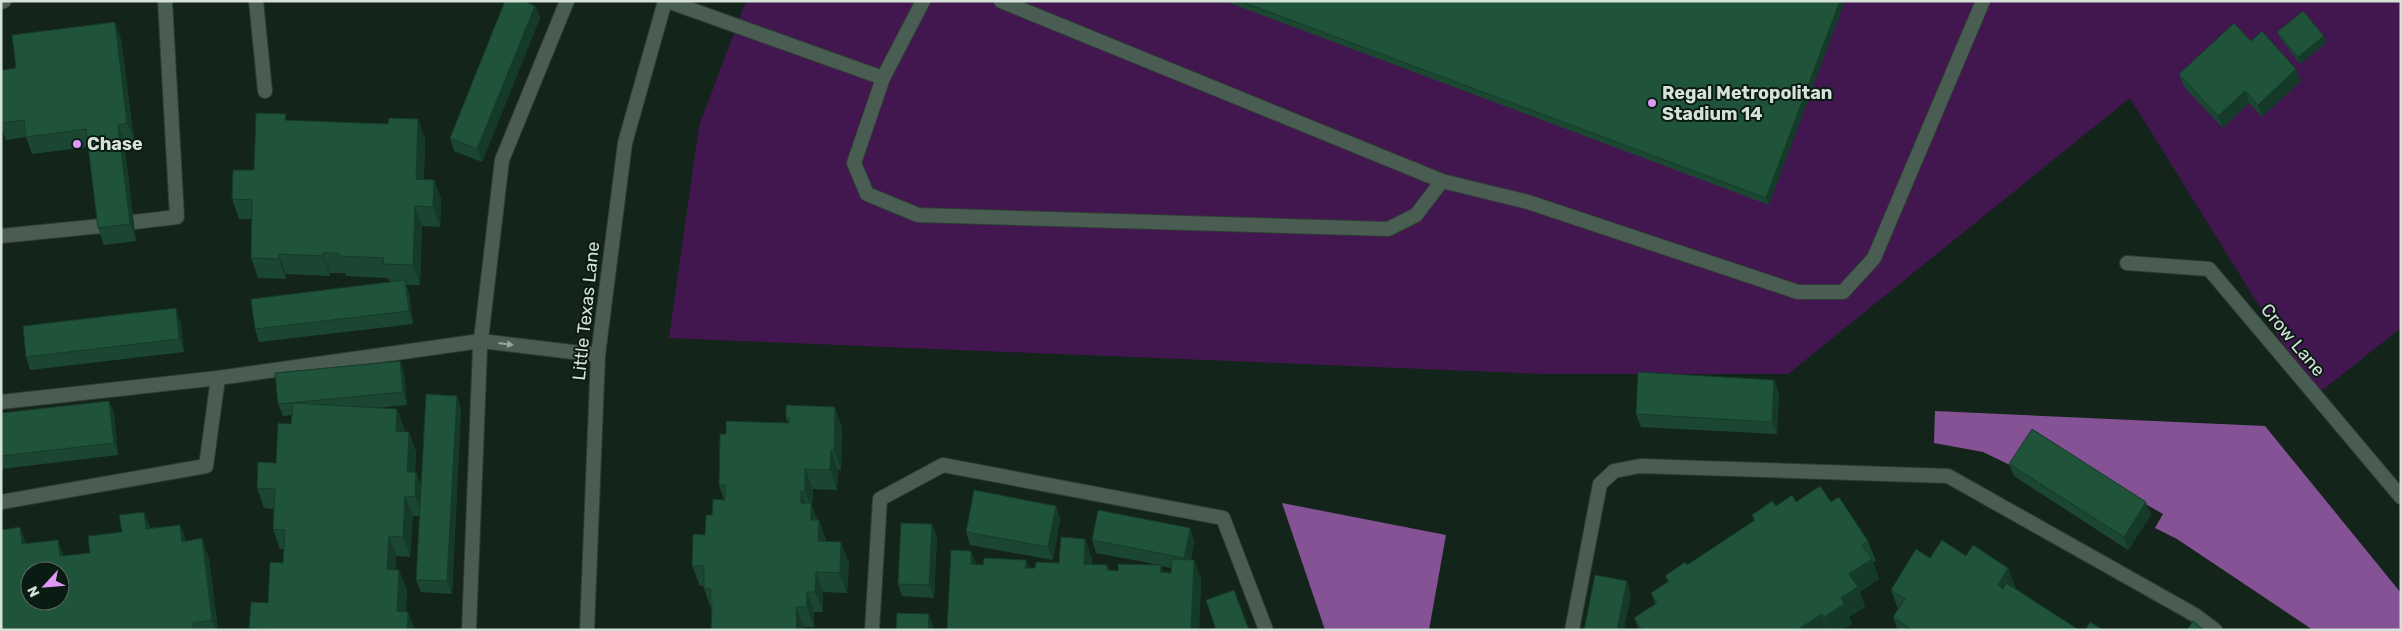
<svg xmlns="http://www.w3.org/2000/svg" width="2402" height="631" font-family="Rubik,sans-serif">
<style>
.green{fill:#42164f}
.water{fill:#855295}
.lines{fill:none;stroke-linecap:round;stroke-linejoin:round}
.service-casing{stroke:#303c35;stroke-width:16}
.minor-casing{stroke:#303c35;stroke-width:16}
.service{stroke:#4a5d52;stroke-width:14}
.minor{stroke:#4a5d52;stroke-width:14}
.wall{fill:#1b4732;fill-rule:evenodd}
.shaded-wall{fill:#163a29}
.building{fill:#1f533a;stroke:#163a29;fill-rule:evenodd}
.oneway{fill:#97a69d}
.poi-dot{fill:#dd99f3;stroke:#091b12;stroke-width:2}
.labels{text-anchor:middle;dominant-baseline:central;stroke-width:4;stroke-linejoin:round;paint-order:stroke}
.poi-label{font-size:18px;font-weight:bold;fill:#d6e1da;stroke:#091b12;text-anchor:start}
.street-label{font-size:18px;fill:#d6e1da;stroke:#091b12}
</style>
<rect width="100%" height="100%" fill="#13241b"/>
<polygon class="green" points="746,1 2401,1 2401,328 2315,396 2130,98 1788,374 1543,374 669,338 699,126"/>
<g class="water">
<polygon points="1935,411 2265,426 2401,593 2401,630 2313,630 2177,539 2155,528 2163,514 2031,439 2012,466 1983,452 1934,443"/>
<polygon points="1282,503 1446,535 1429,630 1325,630"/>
</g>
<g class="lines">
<g class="service-casing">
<g id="service">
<polyline points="256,1 265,91"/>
<polyline points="667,1 883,78 854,163 867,194 918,215 1388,229 1416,215 1442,181 1528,202 1798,292 1843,292 1874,258 1983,1"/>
<polyline points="1001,1 1442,181"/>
<polyline points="1,2 4,1"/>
<polyline points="883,78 923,1"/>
<polyline points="134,222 177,217 165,1"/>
<polyline points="1,236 101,226"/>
<polyline points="1,402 218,378"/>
<polyline points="1,502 206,466 218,378 481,341 598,355"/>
<polyline points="469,630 480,348 502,160 567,1"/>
<polyline points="872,630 880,499 943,465 1223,518 1266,630"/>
<polyline points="1572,630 1600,484 1614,471 1640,466 1948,476 2195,615 2215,630"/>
</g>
</g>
<g class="minor-casing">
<g id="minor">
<polyline points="2127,263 2209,269 2401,497"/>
<polyline points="587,630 598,355 625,143 665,1"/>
</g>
</g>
<use href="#service" class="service"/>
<use href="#minor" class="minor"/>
</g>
<g class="wall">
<polygon points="1224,1 1845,1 1769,205"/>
<polygon points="535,6 540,18 482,162 454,151 450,138"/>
<polygon points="2277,32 2324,36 2326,43 2300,64 2280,38"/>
<polygon points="121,39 134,140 124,142 136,241 104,245 98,228 88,147 32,154 26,137 6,140 1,127 1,74 16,68"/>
<polygon points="2251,41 2301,81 2262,117 2249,103 2223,128 2184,87 2179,74"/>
<polygon points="288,120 425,139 424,179 434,180 441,199 440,227 422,226 420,285 406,285 409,293 413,324 259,342 255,329 390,282 388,278 346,276 345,273 330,273 330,276 286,274 286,279 258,278 251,258 252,219 239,219 232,199 254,170"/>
<polygon points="180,321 184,352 30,370 26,357"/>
<polygon points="400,361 404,373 407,405 375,408 405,429 404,431 416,451 415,472 421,485 461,408 452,594 421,592 416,580 420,516 413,516 410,557 396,556 395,570 407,590 406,611 408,612 415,630 250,630 249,628 268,603 283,563 284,549 280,549 273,529 274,509 264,508 257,488 276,463 291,424 292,415 283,416 278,404"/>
<polygon points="1779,393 1777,434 1641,427 1636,414"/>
<polygon points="109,401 114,413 118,455 1,469 1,413"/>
<polygon points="786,405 842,427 841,470 838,470 837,490 813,489 812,506 817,520 819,520 826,540 826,542 849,562 847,593 823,592 823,612 814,612 814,627 804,627 712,611 704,589 704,586 700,586 692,566 705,535 712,515 724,500 719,485 726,434 788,423 786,418"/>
<polygon points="2009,464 2151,515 2128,550 2014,476"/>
<polygon points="1796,502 1831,502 1868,541 1876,561 1873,562 1879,579 1860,592 1865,607 1849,617 1852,624 1842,630 1639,630 1634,618 1655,604 1651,593 1668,582 1665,576 1687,565 1754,521 1752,515 1776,506"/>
<polygon points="1056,506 1060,519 1053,560 970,545 966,532"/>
<path d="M1098,510l92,18 4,13 -3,18 3,1 7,19 -2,51h-252l4,-80 20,1 5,13 7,1 1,-7 42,2 3,8h6l1,-6 23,1 2,-26 24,2 7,20v5l15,1 2,5 9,1v-7l42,1 -64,-12 -4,-13zM1161,566l10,2v5l-8,-1z"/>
<polygon points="144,512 150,528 180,525 186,541 209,558 218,630 1,630 20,527 26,544 64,556 90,553 122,532"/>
<polygon points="932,524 937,537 934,598 902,596 898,584"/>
<polygon points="1966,556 2008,568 2015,588 2079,630 1898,630 1893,617 1898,609 1891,590 1930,558"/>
</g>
<g class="shaded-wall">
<polygon points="1840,1 1845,1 1769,205 1766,198"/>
<polygon points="535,6 540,18 482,162 477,149"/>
<polygon points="115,22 121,39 134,140 127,123"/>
<polygon points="2324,36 2326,43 2300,64 2298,57"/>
<polygon points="2296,69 2301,81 2262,117 2258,105"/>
<polygon points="2245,91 2249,103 2223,128 2218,116"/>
<polygon points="418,119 425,139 423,198 416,179"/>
<polygon points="118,125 124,142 136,241 130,224"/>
<polygon points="434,180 441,199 440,227 433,207"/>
<polygon points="415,206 422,226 420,285 413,265"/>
<polygon points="323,253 330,273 330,276 323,256"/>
<polygon points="279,254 286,274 286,279 279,259"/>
<polygon points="405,280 409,293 413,324 409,311"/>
<polygon points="176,308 180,321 184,352 179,339"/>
<polygon points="400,361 404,373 407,405 403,392"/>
<polygon points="1774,380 1779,393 1777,434 1772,422"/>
<polygon points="457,396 461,408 452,594 447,581"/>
<polygon points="109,401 114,413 118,455 114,443"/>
<polygon points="835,407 842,427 841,470 834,450"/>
<polygon points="397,409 405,429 404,451 396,431"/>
<polygon points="409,432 416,451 414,492 407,472"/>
<polygon points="831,450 838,470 837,490 830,470"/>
<polygon points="805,469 813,489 812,506 819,523 819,520 826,540 825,561 811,520 811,509 805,491"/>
<polygon points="416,472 424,492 423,517 415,497"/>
<polygon points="801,491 808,511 801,503"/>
<polygon points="405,496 413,516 410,557 403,537"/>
<polygon points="2146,502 2151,515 2128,550 2124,537"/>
<polygon points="1056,506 1060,519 1053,560 1048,547"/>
<polygon points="144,512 151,532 146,529"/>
<polygon points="932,524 937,537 934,598 929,585"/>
<polygon points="180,525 187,545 182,542"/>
<polygon points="20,527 27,547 22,544"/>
<polygon points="1190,528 1194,541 1189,571 1184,558"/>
<polygon points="389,536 396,556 394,589 387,569"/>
<polygon points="202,538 209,558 218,630 216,630 212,620"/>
<polygon points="1085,539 1092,559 1091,584 1084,564"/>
<polygon points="58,540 65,560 60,556"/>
<polygon points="841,542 849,562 847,593 840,573"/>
<polygon points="971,551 978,571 971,564"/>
<polygon points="1872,559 1879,579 1860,592 1865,607 1849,617 1852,624 1842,630 1829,630 1824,617 1849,574"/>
<polygon points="1026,560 1033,580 1025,568"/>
<polygon points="1194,560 1201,579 1199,630 1191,630"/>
<polygon points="1161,565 1168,585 1160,572"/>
<polygon points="2008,568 2016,588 2005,604 1998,585"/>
<polygon points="399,570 407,590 405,630 397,611"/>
<polygon points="816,572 823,592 823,612 815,592"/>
<polygon points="1627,581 1631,594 1624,630 1617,630"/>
<polygon points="807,592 814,612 814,627 807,607"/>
<polygon points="796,607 804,627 804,630 797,630"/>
<polygon points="408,612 415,630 407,630"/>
<polygon points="929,614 933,627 933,630 928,630"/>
<polygon points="1822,614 1828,630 1797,630"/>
</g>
<g class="building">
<polygon points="505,1 524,1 535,6 477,149 450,138"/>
<polygon points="1240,1 1840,1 1766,198"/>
<polygon points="2303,11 2324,36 2298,57 2277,32"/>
<polygon points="115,22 127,123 118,125 130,224 98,228 86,129 26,137 24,120 1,123 1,74 2,70 16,68 12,35"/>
<polygon points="2234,23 2251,41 2262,31 2296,69 2258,105 2245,91 2218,116 2179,74"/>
<polygon points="256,113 286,114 285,120 388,124 389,118 418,119 416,179 434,180 433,207 415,206 413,265 383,264 384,258 339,256 339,253 323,253 323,256 279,254 279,259 251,258 252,200 232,199 233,170 254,170"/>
<polygon points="405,280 409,311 255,329 251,299"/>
<polygon points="176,308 179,339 26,357 23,326"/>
<polygon points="400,361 403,392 278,404 275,373"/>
<polygon points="1638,372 1774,380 1772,422 1636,414"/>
<polygon points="426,394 457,396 447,581 416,580"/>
<polygon points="109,401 114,443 1,456 1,413"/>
<polygon points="293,403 397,409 396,431 409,432 407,472 416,472 415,497 405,496 403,537 389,536 387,569 399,570 397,611 408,612 407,630 267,630 267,629 249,628 251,602 268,603 270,562 283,563 285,530 273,529 275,489 257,488 258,462 276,463 278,423 291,424"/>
<polygon points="786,405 835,407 834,450 831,450 830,470 805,469 805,491 801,491 801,503 811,503 811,520 819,520 818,541 841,542 840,573 816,572 815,592 807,592 807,607 796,607 797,630 711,630 712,604 710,604 711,589 704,589 704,566 692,566 693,534 705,535 706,515 712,515 713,499 725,500 725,485 719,485 720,434 726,434 726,421 789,423 790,418 786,418"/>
<polygon points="2032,429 2146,502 2124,537 2009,464"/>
<polygon points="1820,486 1831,502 1839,497 1868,541 1862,545 1872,559 1849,574 1858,587 1841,598 1844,604 1824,617 1822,614 1797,630 1642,630 1634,618 1657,603 1651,593 1669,581 1665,576 1685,562 1687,565 1755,520 1752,515 1772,501 1776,506 1792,495 1796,502"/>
<polygon points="974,490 1056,506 1048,547 966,532"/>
<polygon points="1098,510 1190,528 1184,558 1092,540"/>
<path d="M144,512l2,17 34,-4 2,17 20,-4 10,82 -19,3 1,7h-193v-100l19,-3 2,17 36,-4 2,16 30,-3 -2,-17 34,-4 -3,-17zM30,571h30v30h-30z"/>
<polygon points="901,523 932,524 929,585 898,584"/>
<polygon points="1061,537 1085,539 1084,564 1107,565 1107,570 1118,571 1118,564 1161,565 1160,572 1171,573 1172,559 1194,560 1191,630 947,630 951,550 971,551 971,564 983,565 984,558 1026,560 1025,568 1035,568 1036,562 1059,563"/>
<polygon points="1942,540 1966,556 1973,545 2008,568 1998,585 2003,589 2006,583 2079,630 1912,630 1893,617 1905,599 1891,590 1916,549 1930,558"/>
<polygon points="1595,575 1627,581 1617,630 1584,630"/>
<polygon points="1234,590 1249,630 1216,630 1206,600"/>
<polygon points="897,613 929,614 928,630 896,630"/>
<polygon points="2193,621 2204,630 2187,630"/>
<polygon points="2090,622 2103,630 2085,630"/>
</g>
<defs><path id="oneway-solid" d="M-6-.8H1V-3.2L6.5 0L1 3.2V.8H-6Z" transform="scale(1.25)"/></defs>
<use class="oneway" href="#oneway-solid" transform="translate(506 344) rotate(7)"/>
<g class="poi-dot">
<circle cx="1652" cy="103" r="5"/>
<circle cx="77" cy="144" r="5"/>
</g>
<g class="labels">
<g class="poi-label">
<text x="1662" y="93">Regal Metropolitan<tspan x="1662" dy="21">Stadium 14</tspan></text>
<text x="87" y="144">Chase</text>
</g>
<g class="street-label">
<text transform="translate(586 311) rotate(-84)">Little Texas Lane</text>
<text transform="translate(2293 340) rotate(50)">Crow Lane</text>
</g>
</g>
<rect width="2402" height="631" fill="none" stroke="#d6e1da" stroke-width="5"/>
<g transform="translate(45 586) rotate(244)"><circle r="24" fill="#091b12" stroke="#5b6a62"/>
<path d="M0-4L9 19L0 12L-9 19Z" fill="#dd99f3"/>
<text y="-8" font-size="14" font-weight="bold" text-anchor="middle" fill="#d6e1da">N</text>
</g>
</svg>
